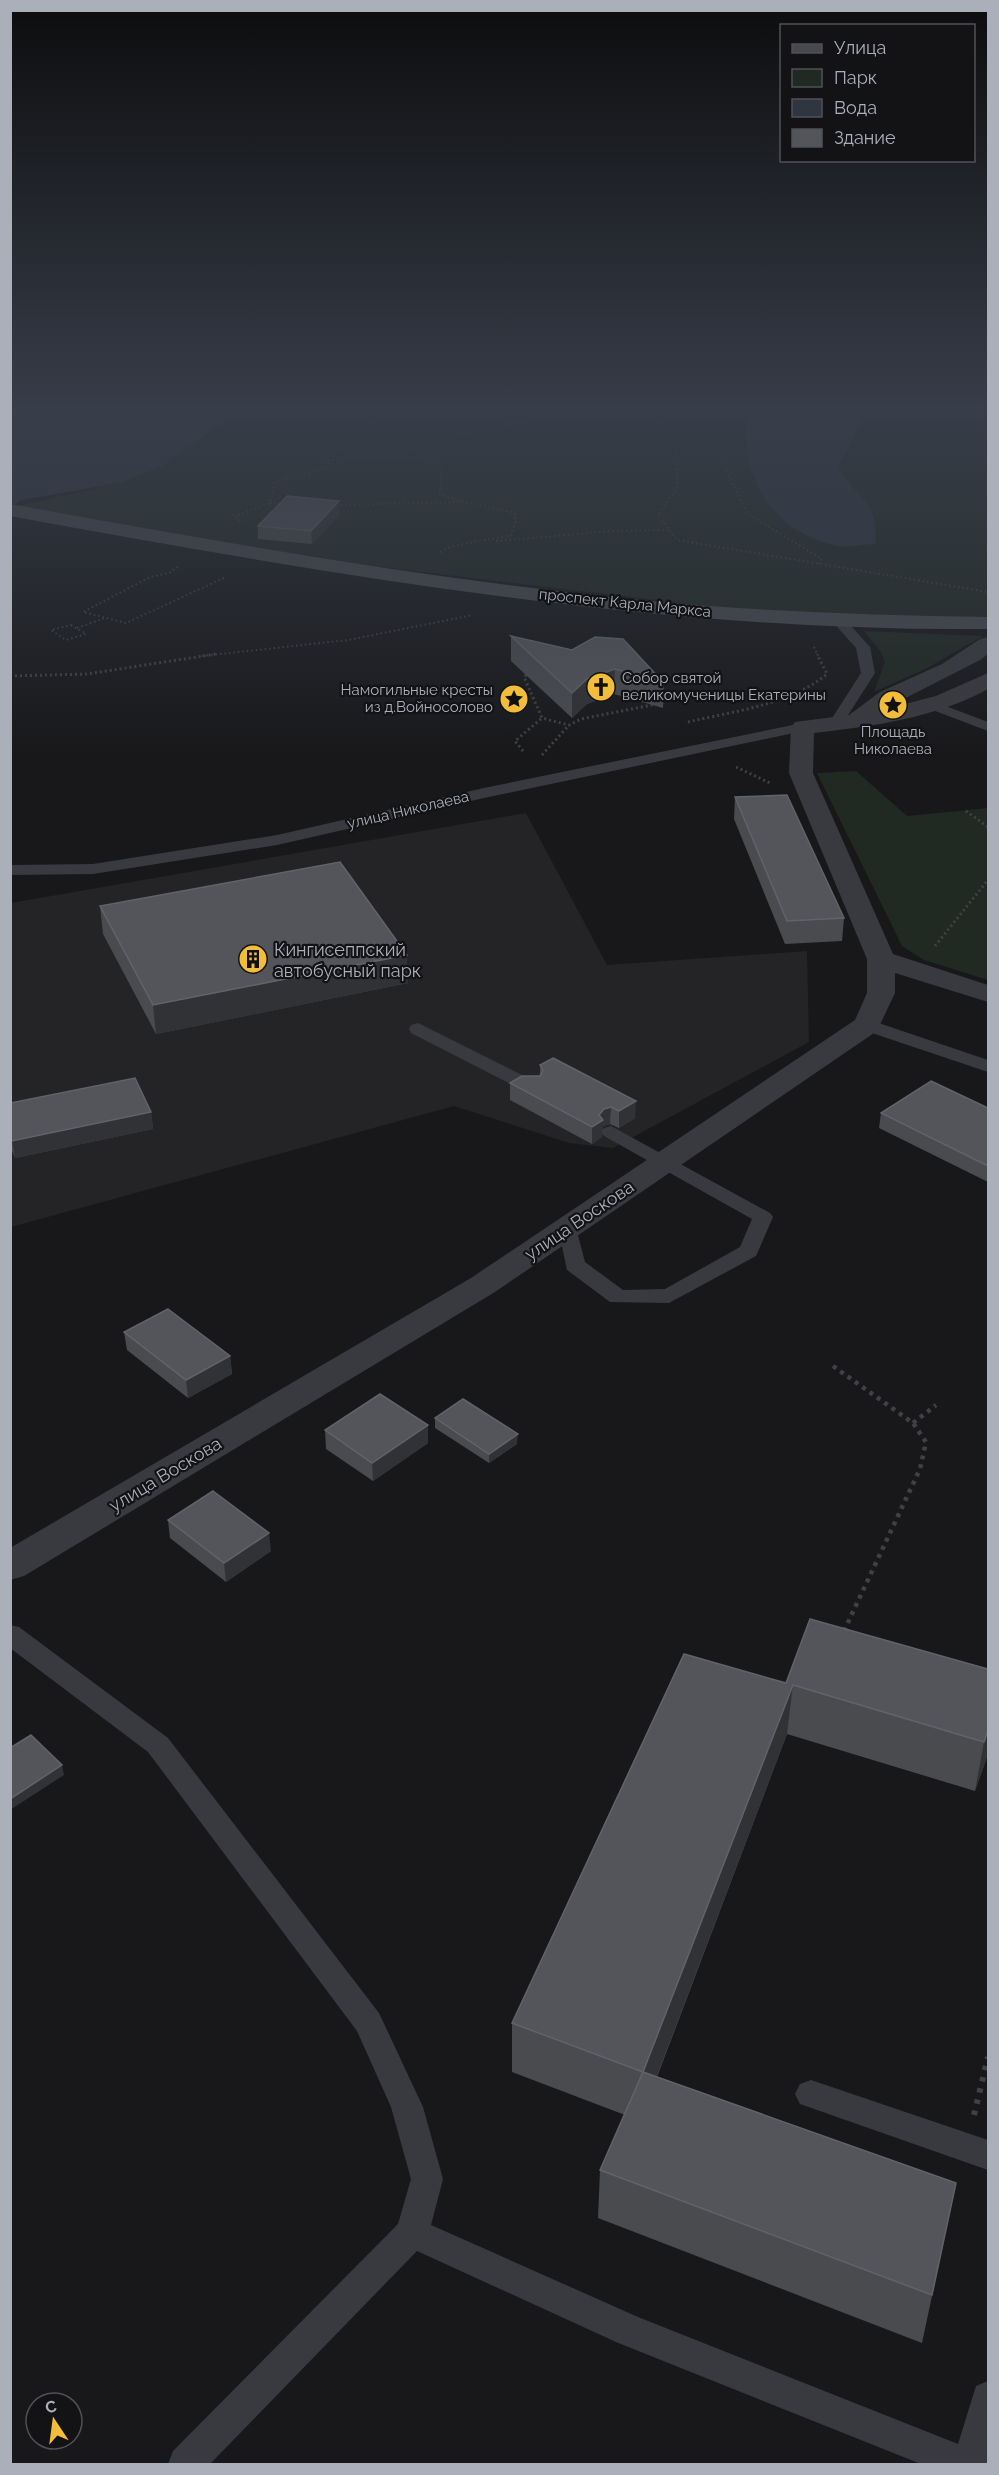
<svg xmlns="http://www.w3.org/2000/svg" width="999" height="2475" font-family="Raleway,sans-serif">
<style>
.built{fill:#242427}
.green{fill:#202922}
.water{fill:#2e363f}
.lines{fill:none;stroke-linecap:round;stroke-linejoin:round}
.path-far3{stroke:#3f4146;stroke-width:2;stroke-dasharray:1.5 3;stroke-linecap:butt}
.path-far2{stroke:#3f4146;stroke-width:3;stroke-dasharray:2 3;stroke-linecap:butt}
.path-far1{stroke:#3f4146;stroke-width:4.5;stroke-dasharray:4 5;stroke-linecap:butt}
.path{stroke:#3f4146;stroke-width:6;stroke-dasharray:4.5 7;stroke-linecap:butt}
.service{fill:#393a3f;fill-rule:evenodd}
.minor{fill:#393a3f;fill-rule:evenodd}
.secondary{fill:#47494f;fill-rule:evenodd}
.wall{fill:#494b4f}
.shaded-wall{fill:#313235}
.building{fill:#54555b;stroke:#62636a;stroke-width:1.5}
.labels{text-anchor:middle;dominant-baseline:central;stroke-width:4.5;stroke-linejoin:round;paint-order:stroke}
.far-street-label{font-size:15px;fill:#abafba;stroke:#131315}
.far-poi-label{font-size:15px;fill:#abafba;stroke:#131315;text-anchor:start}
.poi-label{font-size:18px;fill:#abafba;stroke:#131315;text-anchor:start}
.street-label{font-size:18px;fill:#abafba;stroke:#131315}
</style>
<rect width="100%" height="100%" fill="#18181a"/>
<polygon class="built" points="526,813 607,965 807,951 809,1042 613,1148 569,1143 454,1106 11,1227 11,903"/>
<g class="green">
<polygon points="231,411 988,411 988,623 813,619 265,553 10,508 119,483 227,420"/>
<polygon points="864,631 983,636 927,668 874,692 885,662 881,652"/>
<polygon points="856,771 907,816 988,808 988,980 924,960 902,946 817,773"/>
</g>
<g class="water">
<polygon points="11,411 231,411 227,420 162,466 119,483 21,500 11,507"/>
<path d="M746,411h121l-29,56c18,33 41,31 37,77 -11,0 -26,4 -37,2 -69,-15 -97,-69 -92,-135z"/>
</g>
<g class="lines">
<g class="path-far3">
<polyline points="660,411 658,418 674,440 677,466 677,488 658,515 677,540 988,592 986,597"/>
<polyline points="714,411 714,447 748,514 822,559 818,564"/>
<polyline points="392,455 422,447 449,435 488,430 538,417 545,411"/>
<polyline points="328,460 389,456 438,460 442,468 440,494 461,501"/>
<polyline points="270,503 284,504"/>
<path d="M336,505l129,-3 50,11 1,8 -5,14c-21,6 -59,7 -73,19"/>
<polyline points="232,514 243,523"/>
<polyline points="238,515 270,503 275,482 331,467 325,455 347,447 375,417 375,411"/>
<polyline points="496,541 611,531 670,530"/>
<polyline points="178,567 169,573 150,577 83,612 126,623 226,577"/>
<polygon points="71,625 86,634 66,640 51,630"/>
<polyline points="77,628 105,618"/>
<polyline points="814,647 818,656"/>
<polyline points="202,656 348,640 473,615"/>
</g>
<g class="path-far2">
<polygon points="604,658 629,662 661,688 663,693 658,698 662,703 581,719 569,725 542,718 524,677 532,670"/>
<polyline points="10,676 87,674 216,654"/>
<path d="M688,722c46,-11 102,-17 139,-48l-10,-20"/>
<polyline points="523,751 515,741 542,718"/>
<polyline points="542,755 569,725"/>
<polyline points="736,767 770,783"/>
<polyline points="966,811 988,827"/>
<polyline points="935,946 988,880"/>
</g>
<g class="path-far1">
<polyline points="833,1366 913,1423 926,1442 920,1469 843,1633"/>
<polyline points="913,1423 936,1405"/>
</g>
<polyline class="path" points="974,2115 988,2057"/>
<g class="service">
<polygon points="838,616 843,617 870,647 875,673 841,726 836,727 829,723 861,673 856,648 831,620"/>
<polygon points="935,702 988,722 988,731 930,709 928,706 930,703"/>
<polygon points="803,723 808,724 810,727 808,730 484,798 277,845 93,874 10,875 10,865 93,864 277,835 484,788"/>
<polygon points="867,1019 988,1060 988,1072 860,1029 858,1025 860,1021"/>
<polygon points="418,1023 538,1083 541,1087 538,1091 524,1091 411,1033 409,1029 411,1025"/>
<polygon points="611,1126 770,1213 773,1217 756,1256 669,1303 610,1302 567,1270 558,1228 561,1224 575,1224 585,1262 623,1290 665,1289 740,1247 752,1219 604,1136 601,1132 604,1128"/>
<polygon points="10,1625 19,1627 168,1738 379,2013 423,2107 443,2179 431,2225 638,2317 958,2444 976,2386 988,2381 988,2464 921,2464 616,2342 417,2251 210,2464 168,2464 173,2451 398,2224 411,2179 391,2107 357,2031 148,1752 10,1648"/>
<polygon points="811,2080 988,2140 988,2170 800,2104 795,2094 800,2084"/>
</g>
<path class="minor" d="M988,637v17l-8,6 -98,50 54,-14 52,-23v16c-53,29 -114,37 -174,44l-1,40 80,181 95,31v17l-93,-29v20l-18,38 -382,261 -471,284 -14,4v-32l461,-270 384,-258 12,-27v-34l-78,-186 2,-46 4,-5 54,-7 31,-23 62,-28 38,-25z"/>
<path class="secondary" d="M10,504c216,39 433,78 652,98 108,10 217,13 326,15v12c-329,3 -655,-54 -978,-113z"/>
</g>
<g class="wall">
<polygon points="340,514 312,544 258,539 258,526"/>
<polygon points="511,636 664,683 663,708 614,694 587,704 572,718 511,661"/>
<polygon points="735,797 844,918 842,941 785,944 734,819"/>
<polygon points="100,906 408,983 156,1034 103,934"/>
<polygon points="540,1065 635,1118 619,1128 610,1124 603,1126 602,1137 592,1144 510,1100 510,1083 540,1076"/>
<polygon points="10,1103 151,1112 153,1129 15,1158 10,1146"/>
<polygon points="988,1108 988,1182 879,1128 881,1113"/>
<polygon points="124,1332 230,1356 232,1374 188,1398 127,1350"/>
<polygon points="435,1418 517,1444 489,1463 435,1428"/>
<polygon points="428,1425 428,1443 373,1481 326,1449 325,1430"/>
<polygon points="168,1520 271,1551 226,1582 170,1538"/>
<polygon points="988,1669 988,1754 975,1791 787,1734 657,2077 956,2183 922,2343 598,2218 600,2170 625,2115 512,2072 512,2023 786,1683"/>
</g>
<g class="shaded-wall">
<polygon points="339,501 340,514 312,544 311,531"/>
<polygon points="615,669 614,694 587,704 572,718 572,693 587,679"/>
<polygon points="407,955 408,983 156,1034 153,1005"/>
<polygon points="636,1101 635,1118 619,1128 619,1111"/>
<polygon points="611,1107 610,1124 603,1126 602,1137 592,1144 592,1127 604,1109"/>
<polygon points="151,1112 153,1129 15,1158 12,1141"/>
<polygon points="230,1356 232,1374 188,1398 186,1380"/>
<polygon points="428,1425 428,1443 373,1481 372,1463"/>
<polygon points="518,1434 517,1444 489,1463 489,1454"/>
<polygon points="269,1533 271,1551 226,1582 224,1563"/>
<polygon points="793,1685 787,1734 640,2120 643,2072"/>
<polygon points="988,1730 988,1754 975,1791 984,1742"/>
<polygon points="62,1765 64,1775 10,1810 10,1799"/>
</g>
<g class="building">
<polygon points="287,496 339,501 311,531 258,526"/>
<polygon points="511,636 572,650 595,637 623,639 664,683 615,669 587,679 572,693"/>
<polygon points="787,795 844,918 787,921 735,797"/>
<polygon points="340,862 407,955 153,1005 100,906"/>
<polygon points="553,1058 636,1101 619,1111 611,1107 604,1109 599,1115 603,1120 592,1127 510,1083 522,1076 540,1076 543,1070 540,1065"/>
<polygon points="135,1078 151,1112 12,1141 10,1136 10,1103"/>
<polygon points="931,1081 988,1108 988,1166 881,1113"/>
<polygon points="168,1309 230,1356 186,1380 124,1332"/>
<polygon points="380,1394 428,1425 372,1463 325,1430"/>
<polygon points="463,1399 518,1434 489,1454 435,1418"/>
<polygon points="213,1491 269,1533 224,1563 168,1520"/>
<polygon points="810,1619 988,1669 988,1730 984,1742 793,1685 643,2072 512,2023 684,1654 786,1683"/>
<polygon points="31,1735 62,1765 10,1799 10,1748"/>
<polygon points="643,2072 956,2183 932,2295 600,2170"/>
</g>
<linearGradient id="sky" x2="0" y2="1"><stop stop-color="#0d0d0e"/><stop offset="0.54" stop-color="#373d49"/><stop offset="1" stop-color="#373d49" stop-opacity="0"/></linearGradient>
<rect width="999" height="757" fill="url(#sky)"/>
<defs>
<g id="church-disc" transform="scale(1.5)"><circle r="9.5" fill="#f1bd3a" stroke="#131315"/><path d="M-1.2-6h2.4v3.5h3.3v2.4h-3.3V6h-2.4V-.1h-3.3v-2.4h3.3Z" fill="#111"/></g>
<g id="sight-disc" transform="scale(1.5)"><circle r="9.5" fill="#f1bd3a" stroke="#131315"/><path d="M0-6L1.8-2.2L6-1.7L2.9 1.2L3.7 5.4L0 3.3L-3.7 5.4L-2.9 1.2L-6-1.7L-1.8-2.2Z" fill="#111"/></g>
<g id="building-disc" transform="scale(1.5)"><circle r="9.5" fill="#f1bd3a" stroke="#131315"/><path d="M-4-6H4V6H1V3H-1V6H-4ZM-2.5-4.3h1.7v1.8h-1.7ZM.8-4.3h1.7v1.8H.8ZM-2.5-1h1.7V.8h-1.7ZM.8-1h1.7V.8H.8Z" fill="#111"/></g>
</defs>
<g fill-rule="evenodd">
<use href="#church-disc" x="601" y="687"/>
<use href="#sight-disc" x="514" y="699"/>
<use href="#sight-disc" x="893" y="705"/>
<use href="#building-disc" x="253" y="959"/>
</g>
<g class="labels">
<g class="far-street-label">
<text transform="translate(625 603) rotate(6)">проспект Карла Маркса</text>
<text transform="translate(408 810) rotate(-13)">улица Николаева</text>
</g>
<g class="far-poi-label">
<text x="622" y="678">Собор святой<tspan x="622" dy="17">великомученицы Екатерины</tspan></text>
<text x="493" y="690" text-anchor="end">Намогильные кресты<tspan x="493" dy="17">из д.Войносолово</tspan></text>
<text x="893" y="732" text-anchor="middle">Площадь<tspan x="893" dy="17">Николаева</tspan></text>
</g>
<g class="poi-label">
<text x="274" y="949">Кингисеппский<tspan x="274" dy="21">автобусный парк</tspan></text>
</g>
<g class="street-label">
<text transform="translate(579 1220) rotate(-34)">улица Воскова</text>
<text transform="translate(165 1474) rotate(-31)">улица Воскова</text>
</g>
</g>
<rect width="999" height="2475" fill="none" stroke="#abafba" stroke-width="24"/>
<rect x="780" y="24" width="195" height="138" fill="#131315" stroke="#505157" stroke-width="1.5"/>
<rect x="792" y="44" width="30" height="9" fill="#47494f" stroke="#505157" stroke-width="1.5"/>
<text x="834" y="54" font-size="18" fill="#abafba">Улица</text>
<rect x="792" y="69" width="30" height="18" fill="#202922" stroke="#505157" stroke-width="1.5"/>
<text x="834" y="84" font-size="18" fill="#abafba">Парк</text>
<rect x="792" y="99" width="30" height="18" fill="#2e363f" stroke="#505157" stroke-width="1.5"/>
<text x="834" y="114" font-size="18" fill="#abafba">Вода</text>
<rect x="792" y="129" width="30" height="18" fill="#54555b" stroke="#505157" stroke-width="1.5"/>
<text x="834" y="144" font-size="18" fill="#abafba">Здание</text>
<g transform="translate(54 2421) rotate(347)"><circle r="28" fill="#131315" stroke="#505157" stroke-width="1.5"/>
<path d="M0-4.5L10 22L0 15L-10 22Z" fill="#f1bd3a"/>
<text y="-9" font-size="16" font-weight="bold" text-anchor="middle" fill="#abafba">С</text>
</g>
</svg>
